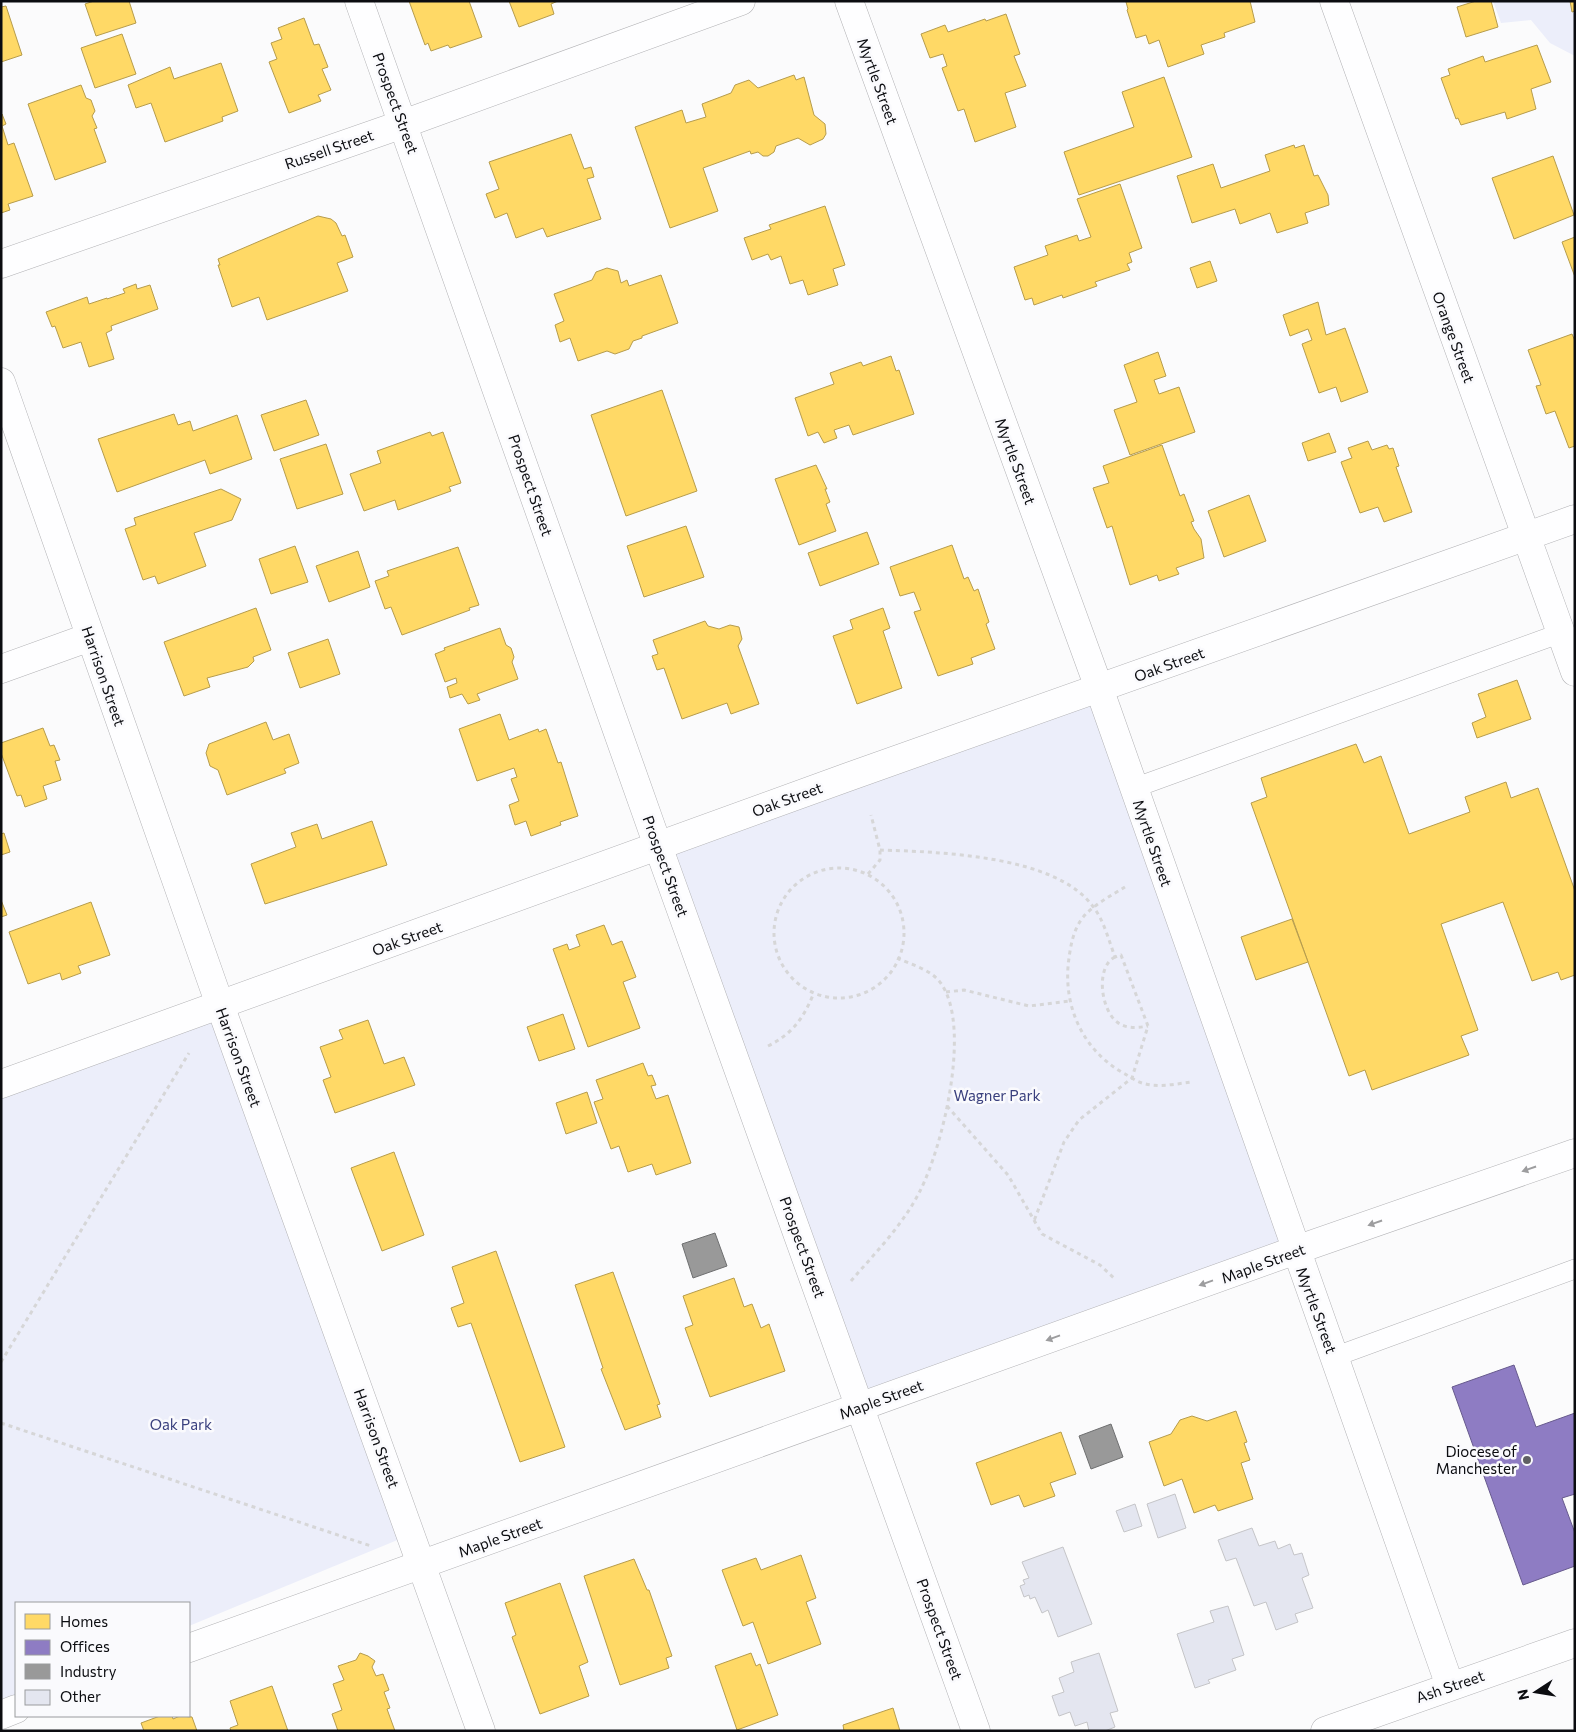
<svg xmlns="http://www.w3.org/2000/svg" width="1576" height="1732" font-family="Commissioner,sans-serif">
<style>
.green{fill:#eceefa}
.homes{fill:#ffd966;stroke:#b69c4c}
.offices{fill:#8e7cc3;stroke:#675a8d}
.industry{fill:#999;stroke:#6e6f70}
.building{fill:#e4e6f0;stroke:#c5c5c8}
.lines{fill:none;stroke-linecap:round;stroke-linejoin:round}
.service-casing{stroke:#b2b2b5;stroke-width:20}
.minor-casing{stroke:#b2b2b5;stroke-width:29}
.primary-casing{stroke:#b2b2b5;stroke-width:29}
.path{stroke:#d6d6d7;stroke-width:3;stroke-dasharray:4 4;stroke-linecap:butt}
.service{stroke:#fefeff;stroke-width:19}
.minor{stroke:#fefeff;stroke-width:28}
.primary{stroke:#fefeff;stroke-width:28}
.oneway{fill:#9d9d9f}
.poi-dot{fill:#5f6063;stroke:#fafafd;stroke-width:2}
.labels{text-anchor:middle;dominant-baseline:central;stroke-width:5;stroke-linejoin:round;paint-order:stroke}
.street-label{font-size:15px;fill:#0b0c10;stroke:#fafafd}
.park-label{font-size:15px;fill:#3a407e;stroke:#fafafd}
.poi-label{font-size:15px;fill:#0b0c10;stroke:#fafafd;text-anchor:end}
</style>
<rect width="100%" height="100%" fill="#fbfbfc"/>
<g class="green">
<polygon points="1493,1 1575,1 1575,56 1550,43 1531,20 1501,23"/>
<polygon points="1099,688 1296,1250 860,1407 658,846"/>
<polygon points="217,1007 412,1534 189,1626 189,1603 16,1603 16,1696 1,1702 1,1084"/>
</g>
<g class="homes">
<polygon points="94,1 129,1 136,23 96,36 85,4"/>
<polygon points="409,1 469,1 482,37 450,48 448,45 431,51 428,43 425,45"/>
<polygon points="509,1 558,1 551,4 554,14 519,27"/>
<polygon points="1128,1 1250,1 1255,22 1224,33 1225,37 1201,45 1204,54 1168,67 1159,40 1149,44 1146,35 1136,38 1127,10 1128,9 1126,2"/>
<polygon points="1476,1 1491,1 1498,27 1466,37 1457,7"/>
<polygon points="1570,1 1575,1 1575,11 1572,12"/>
<polygon points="6,6 22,55 1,62 1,7"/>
<polygon points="1006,14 1020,54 1014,56 1026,86 1005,93 1016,127 975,142 964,109 958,111 942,68 947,66 943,54 930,58 921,34 945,25 948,32 985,19 986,21"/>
<polygon points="304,18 314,45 319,44 328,67 322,69 331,90 318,95 321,101 289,113 269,62 277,59 271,43 282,39 278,28"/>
<polygon points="122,34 136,74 95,88 81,48"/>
<polygon points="1537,45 1551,82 1531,89 1536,109 1507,119 1505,112 1461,125 1458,118 1456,119 1441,78 1450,75 1448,69 1483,56 1485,62"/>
<polygon points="221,63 238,111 222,117 223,121 165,142 151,103 136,108 128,85 170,67 174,79"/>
<polygon points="794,75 796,80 804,77 814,115 825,124 826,134 823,139 810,145 798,138 776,146 774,152 768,156 763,156 758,152 751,154 750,151 703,168 718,211 670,228 635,127 682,110 686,123 706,117 702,104 731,93 735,85 749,80 758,88"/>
<polygon points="1164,77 1192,157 1079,195 1064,152 1134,127 1122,92"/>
<polygon points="81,85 86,98 91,100 95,111 92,116 97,128 94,129 106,162 55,180 28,104"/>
<polygon points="2,114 6,124 2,126 8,145 14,143 33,196 8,204 10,210 1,213"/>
<polygon points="571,134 584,169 591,167 594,177 587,179 601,219 547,237 543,228 516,238 507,213 495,218 486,194 499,189 489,162"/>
<polygon points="1294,145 1295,148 1304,145 1314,176 1318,175 1328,195 1329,205 1305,213 1308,223 1277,233 1270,213 1240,224 1235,209 1192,223 1177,176 1213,164 1221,188 1270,171 1265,155"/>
<polygon points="1553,156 1574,215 1514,239 1492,178"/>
<polygon points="1120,184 1142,248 1129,253 1132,262 1127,264 1130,270 1095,282 1097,286 1063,298 1062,295 1034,305 1032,298 1025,300 1014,267 1048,255 1045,246 1077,235 1079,241 1091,237 1077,199"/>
<polygon points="825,206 845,265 833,269 838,285 808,295 803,280 790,284 781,256 771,260 768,254 752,260 744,238 771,229 769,225"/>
<polygon points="318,216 331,219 336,223 342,236 345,235 353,257 337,263 348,291 267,320 259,297 232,307 218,265 220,265 218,259"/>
<polygon points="1575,237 1575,277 1562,242"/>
<polygon points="1210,261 1217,281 1197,288 1190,268"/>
<polygon points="607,268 618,271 621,283 627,280 629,286 661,275 678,323 642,336 642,338 633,341 629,349 615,354 607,351 578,361 570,338 560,342 555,325 564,321 554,294 592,280 596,272"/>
<polygon points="136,284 137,289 150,285 158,309 111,326 112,330 106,333 114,359 89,367 81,342 63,348 55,326 52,327 46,312 87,297 89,304 107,298 107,299 125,293 123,289"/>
<polygon points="1318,302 1326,335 1345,328 1368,392 1341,402 1336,387 1319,393 1302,344 1312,340 1308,329 1290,336 1283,315"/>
<polygon points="1572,334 1575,341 1575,446 1569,448 1555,411 1546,414 1536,386 1541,385 1528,350"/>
<polygon points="1158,352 1166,376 1154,380 1159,394 1179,387 1195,432 1130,455 1114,410 1137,402 1124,365"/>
<polygon points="891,356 896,371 899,370 914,414 853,435 849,425 834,430 837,438 824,443 818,432 808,436 795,398 834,384 830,373 861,362 863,366"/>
<polygon points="662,390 697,491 626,516 591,415"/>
<polygon points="306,400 319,435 274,451 261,415"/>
<polygon points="174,414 178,425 190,421 193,431 237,415 252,459 210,474 205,460 117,492 98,439"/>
<polygon points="430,432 432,436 443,432 461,483 449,487 451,491 398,510 395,500 364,511 350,474 381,463 377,451"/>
<polygon points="1329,433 1336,452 1308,461 1302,443"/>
<polygon points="1368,441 1372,450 1387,445 1389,449 1393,448 1399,466 1396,467 1412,512 1384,522 1378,507 1360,513 1341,462 1352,458 1348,448"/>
<polygon points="326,444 343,494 297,509 280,459"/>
<polygon points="1162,445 1180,496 1184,494 1194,521 1191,522 1194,529 1201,539 1204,558 1176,568 1179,574 1159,581 1157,575 1130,585 1112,526 1107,528 1093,488 1109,483 1103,466"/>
<polygon points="816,465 827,489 825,489 830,502 826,504 836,531 799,545 775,479"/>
<polygon points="221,489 241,499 232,520 194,533 206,566 158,584 155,576 143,580 125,529 136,525 134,518"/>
<polygon points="1249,495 1266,541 1224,557 1208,511"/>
<polygon points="686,526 704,577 644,597 627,546"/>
<polygon points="867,532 879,564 820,586 808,553"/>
<polygon points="952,545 964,579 968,577 974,591 978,589 989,622 986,624 995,649 971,658 973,664 938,676 914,612 921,610 914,592 900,596 890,567"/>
<polygon points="295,546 308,582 271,594 259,559"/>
<polygon points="458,547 479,605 469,608 470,610 402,635 391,607 385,609 375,581 389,576 387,571"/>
<polygon points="358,551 370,587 329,602 316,566"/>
<polygon points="256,608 271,650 253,657 254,661 248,667 207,678 210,687 184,696 164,642"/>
<polygon points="883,608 890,628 883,631 902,688 857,704 833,636 853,629 850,620"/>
<polygon points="705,621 708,626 719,629 730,625 739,627 742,639 738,646 759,704 731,714 727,703 682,719 664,668 657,670 652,656 658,654 653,640"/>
<polygon points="500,628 506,645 511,648 514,657 512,662 518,679 477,694 480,700 468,704 462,694 450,698 447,687 457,683 456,678 445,682 435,654 445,650 444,648"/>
<polygon points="328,639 340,674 300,688 288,653"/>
<polygon points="1517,680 1531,719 1477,738 1472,723 1486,717 1478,694"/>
<polygon points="500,714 509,740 538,729 539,732 546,729 558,763 561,762 578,816 560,822 561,825 531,836 526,821 515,825 509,805 519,801 511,779 517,777 514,768 477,781 459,729"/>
<polygon points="266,722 273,740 289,734 299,763 284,769 286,773 227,795 218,770 210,766 206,753 209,744"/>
<polygon points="43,728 50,746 54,745 60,760 55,761 61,780 43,786 47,799 25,807 21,795 17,796 1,753 1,743"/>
<polygon points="1356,744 1364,763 1381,756 1409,834 1470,812 1465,797 1506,782 1511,798 1538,788 1575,891 1575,975 1561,980 1558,972 1532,981 1503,902 1441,924 1478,1030 1461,1036 1469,1055 1372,1090 1365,1070 1349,1076 1251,803 1267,797 1261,778"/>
<polygon points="372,821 387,865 265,904 251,864 296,847 291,833 317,824 322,839"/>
<polygon points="4,833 10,852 1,855 1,834"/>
<polygon points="1,900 7,915 1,917"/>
<polygon points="91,902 110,955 78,966 81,973 62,980 60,973 28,984 9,932"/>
<polygon points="1292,919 1308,962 1256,980 1241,937"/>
<polygon points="604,925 612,945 622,941 636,977 623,982 640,1028 588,1047 553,949 567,944 569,950 580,946 576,935"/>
<polygon points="563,1014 575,1049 539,1061 527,1027"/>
<polygon points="368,1020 384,1064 404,1057 415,1085 335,1113 323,1080 331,1077 320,1047 343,1039 339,1030"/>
<polygon points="643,1063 648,1076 652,1075 656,1085 651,1086 656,1099 668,1095 691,1163 656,1175 652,1164 628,1172 619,1146 611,1149 594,1102 603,1099 596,1080"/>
<polygon points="587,1092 597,1123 566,1134 556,1103"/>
<polygon points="394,1152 424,1235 382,1251 351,1168"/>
<polygon points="496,1251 565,1447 520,1462 471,1323 458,1327 451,1308 464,1303 452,1267"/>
<polygon points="613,1272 660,1404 657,1405 661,1417 625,1430 601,1369 603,1368 575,1285"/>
<polygon points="734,1278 744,1307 752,1304 761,1328 769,1324 785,1371 710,1397 685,1328 693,1325 683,1296"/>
<polygon points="1236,1411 1247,1442 1244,1443 1250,1460 1241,1463 1253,1499 1218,1511 1215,1505 1194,1513 1182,1479 1164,1486 1149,1442 1171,1434 1180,1420 1192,1416 1207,1421"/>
<polygon points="1061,1432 1076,1474 1050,1483 1055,1496 1024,1507 1019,1495 991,1505 976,1463"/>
<polygon points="801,1555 816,1598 806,1602 821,1644 768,1664 753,1622 743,1626 722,1570 756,1558 761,1570"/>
<polygon points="634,1559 647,1590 649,1590 672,1656 666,1658 669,1668 620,1685 584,1576"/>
<polygon points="560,1583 588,1662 579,1666 589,1696 540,1714 512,1637 516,1635 505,1603"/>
<polygon points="360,1653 368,1656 375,1661 372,1667 376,1676 383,1674 389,1690 384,1692 390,1708 387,1709 395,1731 338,1731 332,1714 342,1710 333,1684 344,1680 338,1666 356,1660"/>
<polygon points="751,1653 756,1666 760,1664 778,1715 737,1730 715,1666"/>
<polygon points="272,1686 288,1731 231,1731 230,1728 238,1725 230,1701"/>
<polygon points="893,1708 900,1731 844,1731 843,1725"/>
<polygon points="160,1716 172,1716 173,1719 180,1716 192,1717 197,1731 144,1731 141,1723"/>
</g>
<polygon class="offices" points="1514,1365 1536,1427 1575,1413 1575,1494 1562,1498 1575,1533 1575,1566 1523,1585 1452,1387"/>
<g class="industry">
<polygon points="715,1233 727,1266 693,1278 682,1244"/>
<polygon points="1111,1424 1123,1457 1091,1469 1079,1436"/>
</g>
<g class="building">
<polygon points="1175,1494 1186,1528 1158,1538 1147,1504"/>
<polygon points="1135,1504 1142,1526 1124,1532 1116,1511"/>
<polygon points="1252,1528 1259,1546 1275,1541 1278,1549 1290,1544 1294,1555 1302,1553 1309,1575 1302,1578 1313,1608 1295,1614 1298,1622 1276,1630 1266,1602 1254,1606 1236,1558 1226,1561 1218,1540"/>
<polygon points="1063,1547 1092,1624 1058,1637 1048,1610 1042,1613 1035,1597 1030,1599 1029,1595 1024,1597 1020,1586 1025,1584 1023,1580 1029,1578 1022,1562"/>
<polygon points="1228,1606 1244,1655 1232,1659 1236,1670 1208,1680 1210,1683 1195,1688 1177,1634 1214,1622 1210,1611"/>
<polygon points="1099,1653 1118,1711 1110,1713 1115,1727 1105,1731 1089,1731 1087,1722 1075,1726 1070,1712 1059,1716 1052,1696 1064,1692 1059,1678 1074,1672 1071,1662"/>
</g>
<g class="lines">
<g class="service-casing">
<g id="service">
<polyline points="1134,788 1561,633"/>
<polyline points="1334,1357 1575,1269"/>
</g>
</g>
<g class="minor-casing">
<g id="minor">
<polyline points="359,1 658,846 976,1731"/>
<polyline points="849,1 1099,688 1450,1686"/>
<polyline points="1334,1 1575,672"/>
<polyline points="1,264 403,124 741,1"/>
<polyline points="1,382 220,1005 481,1731"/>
<polyline points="1,669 90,637"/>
<polyline points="1,1084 848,777 1575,519"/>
<polyline points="1325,1731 1575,1643"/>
</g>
</g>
<g class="primary-casing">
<g id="primary">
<polyline points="189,1648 1296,1250 1575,1153"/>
<polyline points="1,1715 16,1709"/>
</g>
</g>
<g class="path">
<path d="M880,850c59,2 178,5 214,58 10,13 15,33 21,49l6,-2 27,71 -16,52 -53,42 -15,22 -30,79"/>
<circle cx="839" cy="933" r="65"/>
<polyline points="868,874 880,860 880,850 871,815"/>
<path d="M1125,887c-13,8 -30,17 -41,29 -10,12 -13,27 -15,42 -7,48 14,93 56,116 5,3 11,7 17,9 15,5 34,1 49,-1"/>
<path d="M1115,957c-20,10 -14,53 2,65 9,7 20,6 31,4"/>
<polyline points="946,992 964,990 1029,1006 1069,1001"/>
<path d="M768,1046c24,-12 35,-27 45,-51"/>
<polyline points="947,1106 1008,1175 1042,1234 1100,1265 1115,1279"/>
<path d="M851,1281c24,-28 52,-56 69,-90 23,-45 51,-162 22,-206 -9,-15 -30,-20 -45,-27"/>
<polyline points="1,1362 189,1053"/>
<polyline points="1,1423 371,1546"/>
</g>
<use href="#service" class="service"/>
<use href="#minor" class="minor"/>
<use href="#primary" class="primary"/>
</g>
<defs><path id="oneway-solid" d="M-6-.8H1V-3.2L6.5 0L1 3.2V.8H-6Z" transform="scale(1.25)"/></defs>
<g class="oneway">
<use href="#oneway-solid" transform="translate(1529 1169) rotate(161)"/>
<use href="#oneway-solid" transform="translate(1375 1223) rotate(161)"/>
<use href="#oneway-solid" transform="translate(1206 1283) rotate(160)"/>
<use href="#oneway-solid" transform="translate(1053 1338) rotate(160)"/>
</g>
<circle class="poi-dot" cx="1527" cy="1460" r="5"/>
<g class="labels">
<g class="street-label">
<text transform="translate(878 81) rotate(70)">Myrtle Street</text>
<text transform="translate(396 103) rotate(70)">Prospect Street</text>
<text transform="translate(329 149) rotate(-19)">Russell Street</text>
<text transform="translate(1454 337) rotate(70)">Orange Street</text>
<text transform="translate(1016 461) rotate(70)">Myrtle Street</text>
<text transform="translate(531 485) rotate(71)">Prospect Street</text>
<text transform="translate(1169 664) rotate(-20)">Oak Street</text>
<text transform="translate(104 676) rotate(71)">Harrison Street</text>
<text transform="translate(787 799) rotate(-20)">Oak Street</text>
<text transform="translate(1153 843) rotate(71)">Myrtle Street</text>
<text transform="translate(666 866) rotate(70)">Prospect Street</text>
<text transform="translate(407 938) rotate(-20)">Oak Street</text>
<text transform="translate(239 1057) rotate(70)">Harrison Street</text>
<text transform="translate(803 1247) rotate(70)">Prospect Street</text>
<text transform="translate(1263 1263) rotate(-20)">Maple Street</text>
<text transform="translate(1317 1310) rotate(70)">Myrtle Street</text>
<text transform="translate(881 1399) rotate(-20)">Maple Street</text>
<text transform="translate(377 1438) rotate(70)">Harrison Street</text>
<text transform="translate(500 1537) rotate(-20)">Maple Street</text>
<text transform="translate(940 1629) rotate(70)">Prospect Street</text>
<text transform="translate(1450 1686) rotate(-19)">Ash Street</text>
</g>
<g class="park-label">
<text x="997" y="1095">Wagner Park</text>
<text x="181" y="1424">Oak Park</text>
</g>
<g class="poi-label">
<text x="1517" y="1451">Diocese of<tspan x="1517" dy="17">Manchester</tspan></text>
</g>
</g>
<rect width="1576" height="1732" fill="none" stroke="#0b0c10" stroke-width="5"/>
<rect x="15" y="1602" width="175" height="115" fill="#fafafd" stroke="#9a9b9e"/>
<rect x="25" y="1614" width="25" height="15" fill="#ffd966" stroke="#9a9b9e"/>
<text x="60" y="1627" font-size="15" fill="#0b0c10">Homes</text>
<rect x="25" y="1640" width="25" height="15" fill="#8e7cc3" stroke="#9a9b9e"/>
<text x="60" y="1652" font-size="15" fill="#0b0c10">Offices</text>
<rect x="25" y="1664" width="25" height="15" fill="#999999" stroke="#9a9b9e"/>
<text x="60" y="1677" font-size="15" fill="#0b0c10">Industry</text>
<rect x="25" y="1690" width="25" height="15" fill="#e4e6f0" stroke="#9a9b9e"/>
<text x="60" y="1702" font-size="15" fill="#0b0c10">Other</text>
<g transform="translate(1536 1692) rotate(258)" stroke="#fafafd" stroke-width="4" paint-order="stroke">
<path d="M0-4L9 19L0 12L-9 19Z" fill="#0b0c10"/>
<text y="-8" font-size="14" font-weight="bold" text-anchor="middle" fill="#0b0c10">N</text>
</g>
</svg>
